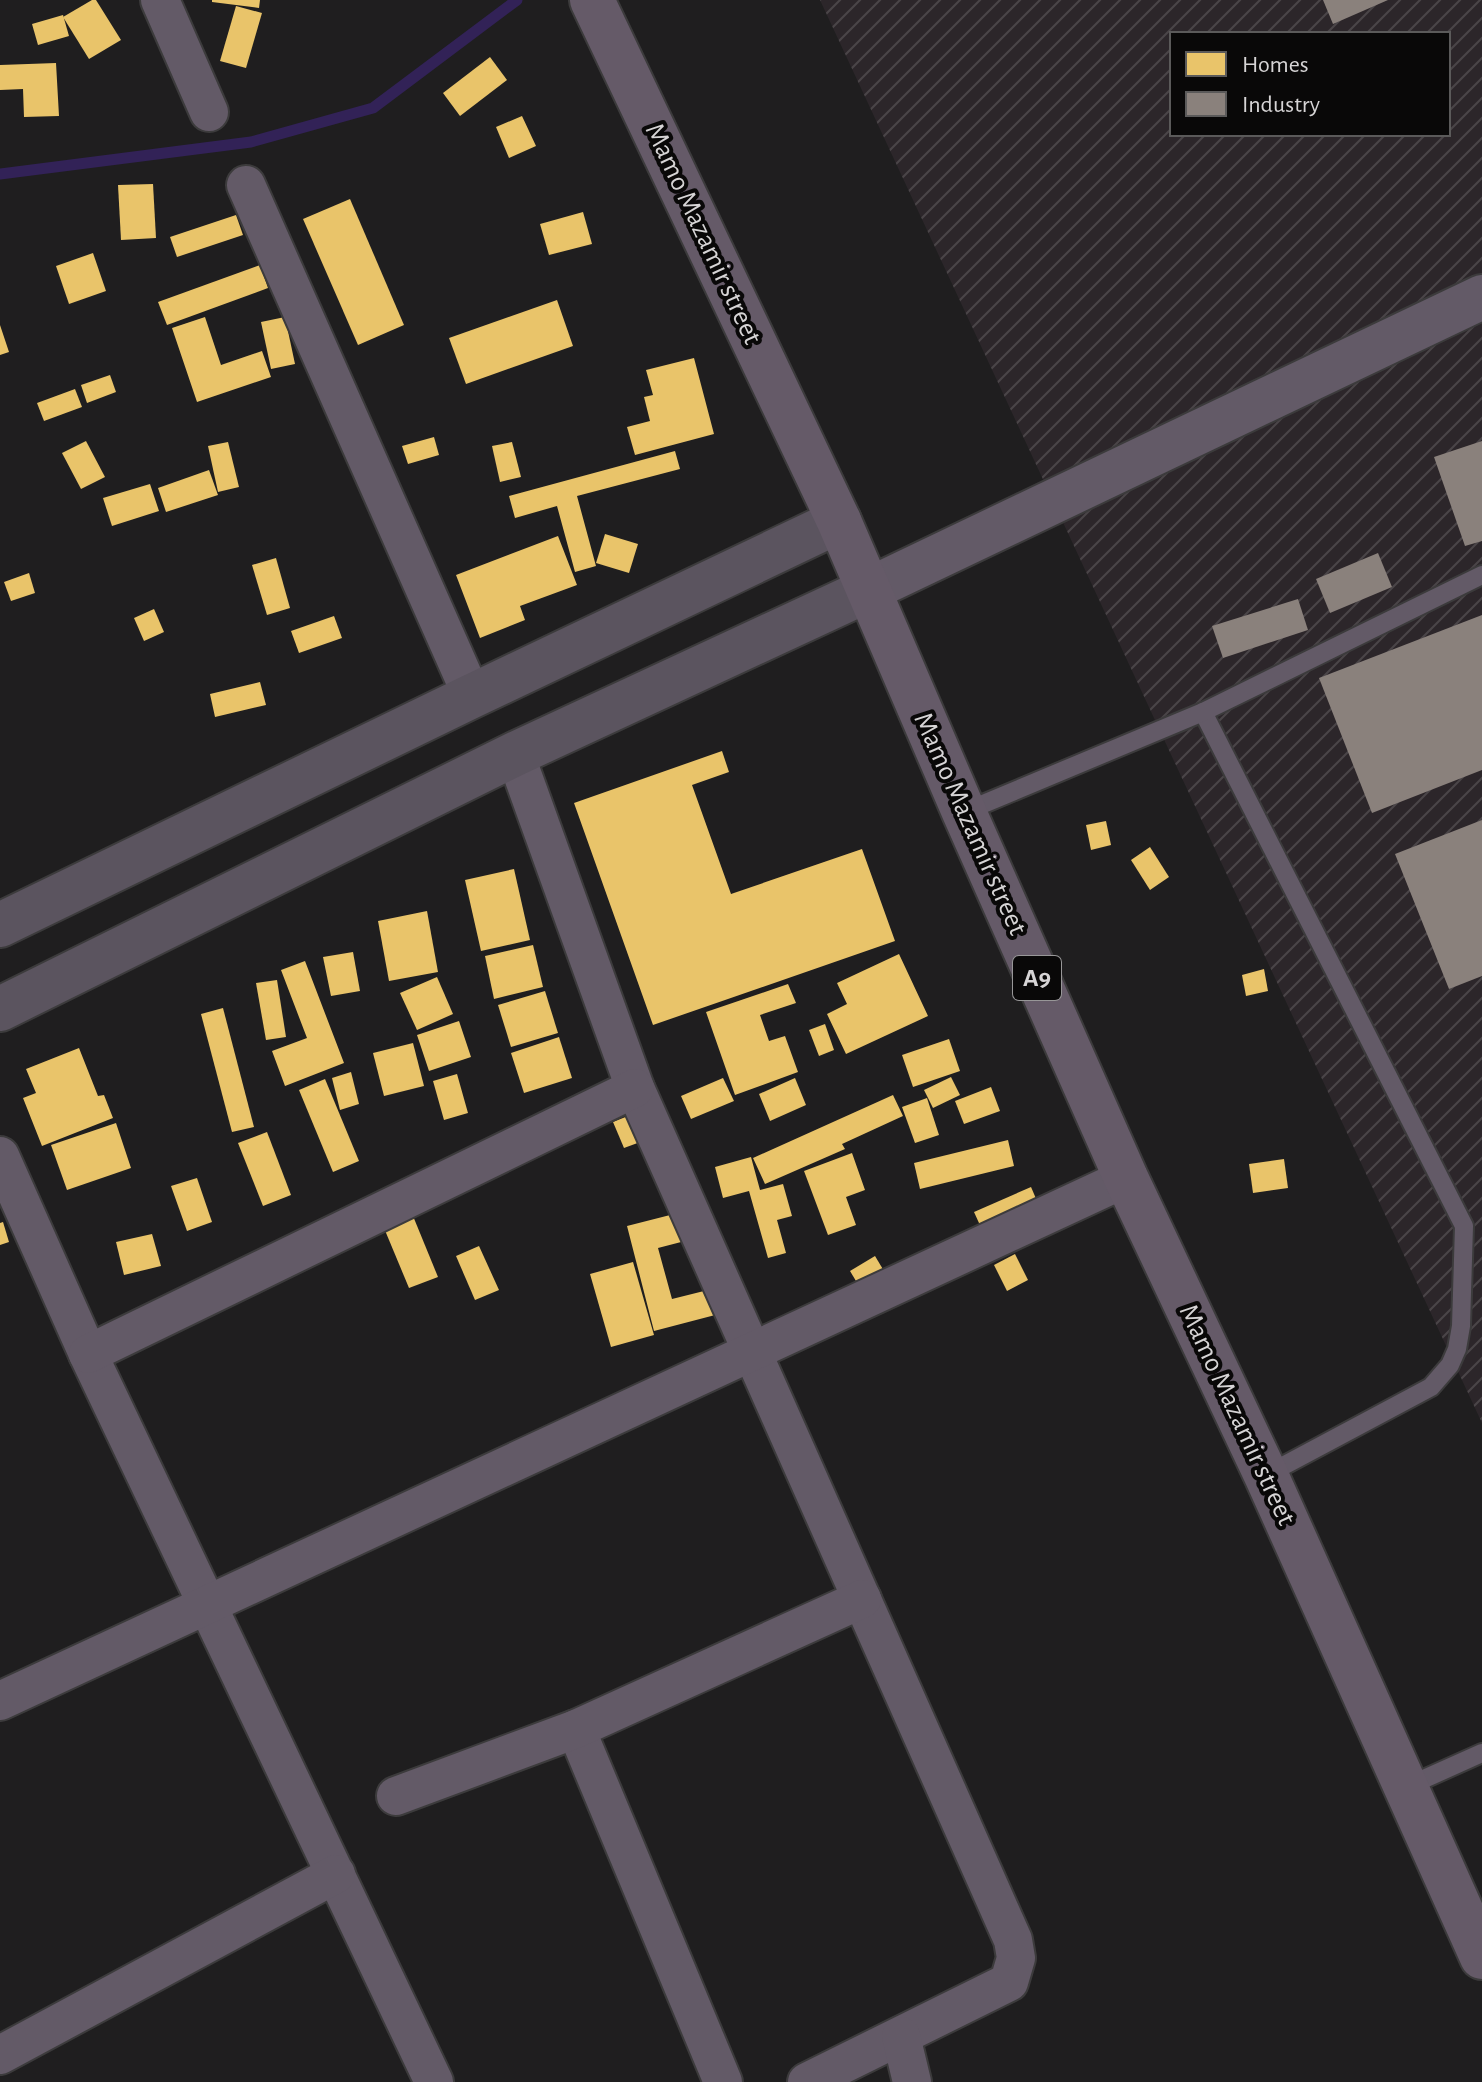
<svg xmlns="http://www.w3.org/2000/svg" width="1482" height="2082" font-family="'Alegreya Sans',sans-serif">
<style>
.industrial{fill:url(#industrial-furrows);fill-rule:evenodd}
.homes{fill:#e9c46a}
.industry{fill:#8a817c}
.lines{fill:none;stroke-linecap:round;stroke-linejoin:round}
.stream{stroke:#322257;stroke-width:11}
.service-casing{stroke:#3c3b3c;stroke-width:22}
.minor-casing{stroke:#3c3b3c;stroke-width:42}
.tertiary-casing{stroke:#3c3b3c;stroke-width:48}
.secondary-casing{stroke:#3c3b3c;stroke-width:48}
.primary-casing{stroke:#3c3b3c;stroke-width:48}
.service{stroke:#635a67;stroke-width:18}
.minor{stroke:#635a67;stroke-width:38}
.tertiary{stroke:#635a67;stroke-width:44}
.secondary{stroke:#5b545f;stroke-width:44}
.primary{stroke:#655a68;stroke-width:44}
.labels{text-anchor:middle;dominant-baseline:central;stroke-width:8;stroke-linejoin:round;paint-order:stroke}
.shield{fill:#090808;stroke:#989798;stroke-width:2}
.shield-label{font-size:26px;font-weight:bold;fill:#d6d4d5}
.street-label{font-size:28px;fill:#d6d4d5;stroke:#090808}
</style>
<defs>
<pattern id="industrial-furrows" width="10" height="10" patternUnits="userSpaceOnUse" patternTransform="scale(2)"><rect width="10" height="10" fill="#2c262a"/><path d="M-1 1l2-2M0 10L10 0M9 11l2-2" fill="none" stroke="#4a4548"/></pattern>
</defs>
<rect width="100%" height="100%" fill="#1f1e1f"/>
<path class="industrial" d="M820,0h662v1423zM1172,34h276v100h-276z"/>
<g class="homes">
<polygon points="92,0 96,0 121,40 89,59 63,17"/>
<polygon points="212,0 260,0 259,8 212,2"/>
<polygon points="236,6 262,13 246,68 220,61"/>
<polygon points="63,15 69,36 38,45 32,24"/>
<polygon points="490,57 507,80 460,116 443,93"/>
<polygon points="56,63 59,116 24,117 23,89 0,90 0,65"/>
<polygon points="522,116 536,146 509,158 496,127"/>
<polygon points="153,184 156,238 121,240 118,185"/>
<polygon points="350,199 404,325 358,345 303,219"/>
<polygon points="583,212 592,244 549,255 540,224"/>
<polygon points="236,215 243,235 177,257 170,237"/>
<polygon points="93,253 106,291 69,304 56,266"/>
<polygon points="260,265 268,288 167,325 158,302"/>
<polygon points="557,300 573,346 466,384 449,338"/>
<polygon points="205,317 221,365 262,351 271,377 197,402 172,328"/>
<polygon points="285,317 295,364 271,369 261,322"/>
<polygon points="0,325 9,352 0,355"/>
<polygon points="694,358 714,434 635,455 627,427 650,421 644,397 653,395 646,370"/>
<polygon points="110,375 116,392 87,403 81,385"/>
<polygon points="75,389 82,407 44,421 37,403"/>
<polygon points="434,437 439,455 408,464 402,446"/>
<polygon points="86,441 105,477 81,489 62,453"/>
<polygon points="228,442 239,487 218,492 208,446"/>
<polygon points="512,442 521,477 500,482 492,446"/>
<polygon points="675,451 680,469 577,496 596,566 575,572 557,506 515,518 509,496"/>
<polygon points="209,470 218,495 166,512 158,488"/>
<polygon points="150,484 159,511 112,526 103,498"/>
<polygon points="605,534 638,544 629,573 596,563"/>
<polygon points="558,536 577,585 520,606 525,620 480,638 456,575"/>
<polygon points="276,558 290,608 267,615 252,565"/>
<polygon points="29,573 35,593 11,601 4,582"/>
<polygon points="154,609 164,632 144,641 134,618"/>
<polygon points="334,616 342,638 299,653 291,631"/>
<polygon points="260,682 266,705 215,717 210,694"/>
<polygon points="722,751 729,772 692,785 731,894 862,849 895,941 653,1025 574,803"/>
<polygon points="1106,821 1111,845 1091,850 1086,825"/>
<polygon points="1150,847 1169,877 1150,890 1131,860"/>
<polygon points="514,869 530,940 481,951 465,880"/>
<polygon points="427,911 438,972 389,981 378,921"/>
<polygon points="533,945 543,987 494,999 485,956"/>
<polygon points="353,952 360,991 331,996 323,957"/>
<polygon points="899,954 928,1016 846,1054 827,1014 847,1004 837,983"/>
<polygon points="305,961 344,1063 285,1086 272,1051 307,1038 281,970"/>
<polygon points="1264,969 1268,991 1246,996 1242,975"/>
<polygon points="437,977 453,1014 417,1030 400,993"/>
<polygon points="277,980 286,1037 266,1040 256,983"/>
<polygon points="788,984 796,1003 760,1015 769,1041 785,1036 798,1072 735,1095 706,1012"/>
<polygon points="545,991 558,1033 511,1047 498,1005"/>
<polygon points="223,1008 254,1127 232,1132 201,1014"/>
<polygon points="459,1021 471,1057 429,1071 417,1035"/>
<polygon points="825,1024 834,1050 819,1056 809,1030"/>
<polygon points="559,1037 572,1078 524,1093 511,1053"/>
<polygon points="949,1039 960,1071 913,1087 902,1055"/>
<polygon points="413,1043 424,1086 384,1096 373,1053"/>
<polygon points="79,1048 98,1096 104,1095 113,1118 42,1146 23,1098 36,1093 26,1069"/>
<polygon points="351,1072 359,1104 340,1110 332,1078"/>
<polygon points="457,1074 468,1113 444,1120 433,1081"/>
<polygon points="951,1077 960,1095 933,1108 924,1090"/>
<polygon points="723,1078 734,1101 691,1119 681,1096"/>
<polygon points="795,1078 806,1105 770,1121 759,1094"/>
<polygon points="325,1079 359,1161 333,1172 299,1090"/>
<polygon points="991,1087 1000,1111 964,1124 955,1101"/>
<polygon points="893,1095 903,1116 842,1144 845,1149 765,1184 753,1158"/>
<polygon points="927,1098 939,1135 915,1143 902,1107"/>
<polygon points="633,1114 643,1141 624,1148 613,1122"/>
<polygon points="116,1123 131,1168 67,1190 51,1145"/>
<polygon points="267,1132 291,1195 263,1206 238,1143"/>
<polygon points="1008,1140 1014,1166 920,1189 914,1163"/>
<polygon points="852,1153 865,1190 846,1197 856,1225 828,1235 804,1171"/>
<polygon points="751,1157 760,1190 783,1184 792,1216 777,1220 786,1253 768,1258 749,1191 723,1198 715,1167"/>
<polygon points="1284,1159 1288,1188 1253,1193 1249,1164"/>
<polygon points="197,1178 212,1222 187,1231 171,1186"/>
<polygon points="1031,1187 1050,1231 994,1256 974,1212"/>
<polygon points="678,1213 685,1241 658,1248 672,1299 712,1289 719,1314 654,1331 627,1226"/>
<polygon points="413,1216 438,1277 409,1288 384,1228"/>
<polygon points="3,1222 9,1242 0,1245 0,1223"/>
<polygon points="152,1234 161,1266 124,1275 116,1242"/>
<polygon points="479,1246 499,1290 475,1300 456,1256"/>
<polygon points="1015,1254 1028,1280 1007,1291 994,1265"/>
<polygon points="875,1256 899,1296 874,1311 850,1271"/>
<polygon points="633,1262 654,1335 611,1347 590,1274"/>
</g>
<g class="industry">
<polygon points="1323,0 1388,0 1333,24"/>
<polygon points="1482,441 1482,541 1465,546 1434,457"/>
<polygon points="1378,553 1392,587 1330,613 1316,579"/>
<polygon points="1298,599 1308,630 1223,658 1212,626"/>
<polygon points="1482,615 1482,770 1372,813 1319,678"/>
<polygon points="1482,820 1482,976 1449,989 1395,854"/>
</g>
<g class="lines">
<polyline class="stream" points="0,174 251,142 373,108 517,0"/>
<g class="service-casing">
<g id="service">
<polyline points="1203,712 1464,1226 1461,1326 1457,1349 1450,1365 1431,1387 1266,1475"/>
<polyline points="964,812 1203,712 1482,575"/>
<polyline points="1406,1787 1482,1753"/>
</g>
</g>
<g class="minor-casing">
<g id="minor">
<polyline points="160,0 209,112"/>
<polyline points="246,185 472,696"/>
<polyline points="515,754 635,1088 1013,1940 1016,1958 1009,1982 807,2082"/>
<polyline points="0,1156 88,1354 434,2082"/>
<polyline points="88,1354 635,1088"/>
<polyline points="0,1701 1126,1178"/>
<polyline points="576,1729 723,2082"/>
<polyline points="396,1796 576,1729 862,1599"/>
<polyline points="901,2036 912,2082"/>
<polyline points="0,2055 336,1874"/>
</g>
</g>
<g class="tertiary-casing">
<polyline id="tertiary" points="868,590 1482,297"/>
</g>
<g class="secondary-casing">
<g id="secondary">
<polyline points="0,925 472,696 839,521"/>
<polyline points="0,1009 515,754 868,590"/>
</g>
</g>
<g class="primary-casing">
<polyline id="primary" points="592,0 839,521 964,812 1126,1178 1266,1475 1482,1957"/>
</g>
<use href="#service" class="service"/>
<use href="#minor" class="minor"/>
<use href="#tertiary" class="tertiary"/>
<use href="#secondary" class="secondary"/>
<use href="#primary" class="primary"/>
</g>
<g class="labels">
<rect class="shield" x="1013" y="956" width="48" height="44" rx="6"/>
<g class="shield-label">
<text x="1037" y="978">A9</text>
</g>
<g class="street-label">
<text transform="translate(703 234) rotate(65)">Mamo Mazamir street</text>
<text transform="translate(970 824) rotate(66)">Mamo Mazamir street</text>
<text transform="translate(1237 1415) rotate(65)">Mamo Mazamir street</text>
</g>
</g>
<rect x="1170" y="32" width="280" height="104" fill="#090808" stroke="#5b5a5a" stroke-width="2"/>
<rect x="1186" y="52" width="40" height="24" fill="#e9c46a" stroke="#5b5a5a" stroke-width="2"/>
<text x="1242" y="72" font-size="24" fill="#d6d4d5">Homes</text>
<rect x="1186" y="92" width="40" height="24" fill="#8a817c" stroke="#5b5a5a" stroke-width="2"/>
<text x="1242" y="112" font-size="24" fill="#d6d4d5">Industry</text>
</svg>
